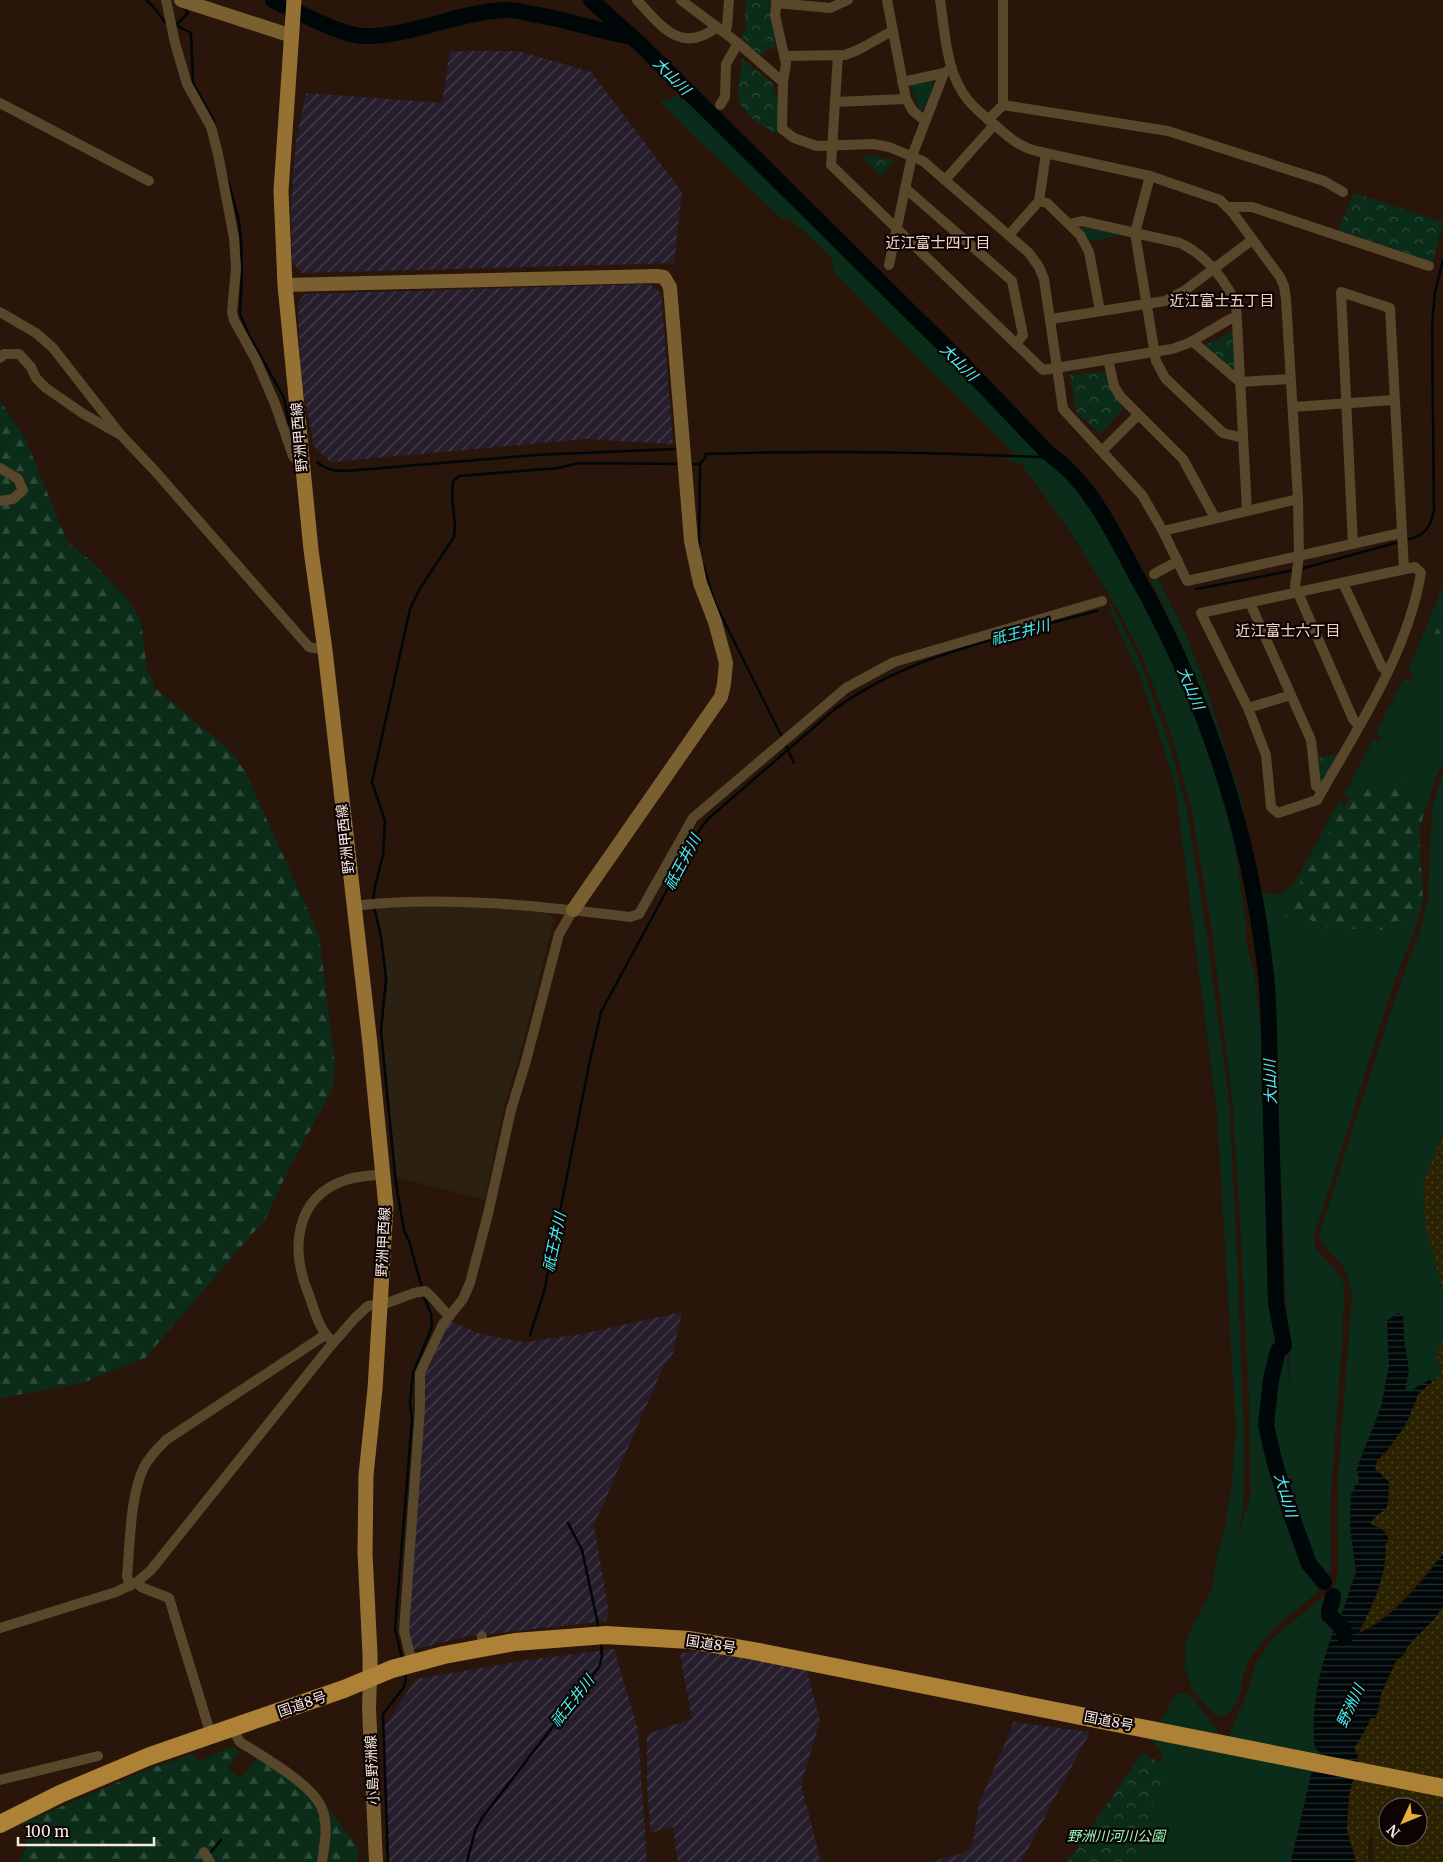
<svg xmlns="http://www.w3.org/2000/svg" width="1443" height="1862" font-family="Merriweather,'Noto Sans JP',serif">
<style>
.industrial{fill:url(#industrial-furrows)}
.education{fill:#2b2011}
.green{fill:#0a2c18}
.forest{fill:url(#forest-firs)}
.sand{fill:url(#sand-dots);fill-rule:evenodd}
.park{fill:url(#park-crowns)}
.water{fill:url(#water-rules)}
.lines{fill:none;stroke-linecap:round;stroke-linejoin:round}
.stream{stroke:#000708;stroke-width:2.5}
.river{stroke:#000708;stroke-width:16}
.street{stroke:#58472b;stroke-width:10}
.secondary{stroke:#7a5f31;stroke-width:14}
.primary{stroke:#957234;stroke-width:15}
.highway{stroke:#ad8236;stroke-width:18}
.labels{text-anchor:middle;dominant-baseline:central;stroke-width:4.5;stroke-linejoin:round;paint-order:stroke}
.street-label{font-size:14px;fill:#faeae3;stroke:#0c0402}
.park-label{font-size:14px;font-style:italic;fill:#94fdb8;stroke:#0c0402}
.water-label{font-size:15px;font-style:italic;fill:#45f4f9;stroke:#0c0402}
.neighbourhood-label{font-size:15px;fill:#f4d6c8;stroke:#0c0402}
</style>
<defs>
<pattern id="industrial-furrows" width="10" height="10" patternUnits="userSpaceOnUse" patternTransform="scale(1.25)"><rect width="10" height="10" fill="#271e2d"/><path d="M-1 1l2-2M0 10L10 0M9 11l2-2" fill="none" stroke="#473f4b"/></pattern>
<pattern id="forest-firs" width="22" height="20" patternUnits="userSpaceOnUse" patternTransform="scale(1.25)"><rect width="22" height="20" fill="#0a2c18"/><path d="M5 1l3.5 6h-7zM16 11l3.5 6h-7z" fill="#2f4b39"/></pattern>
<pattern id="sand-dots" width="8" height="8" patternUnits="userSpaceOnUse" patternTransform="scale(1.25)"><rect width="8" height="8" fill="#2a2201"/><path d="M2 2h.1M6 6h.1" fill="none" stroke="#4a4226" stroke-width="1.8" stroke-linecap="round"/></pattern>
<pattern id="park-crowns" width="20" height="18" patternUnits="userSpaceOnUse" patternTransform="scale(1.25)"><rect width="20" height="18" fill="#0a2c18"/><path d="M2 6a3 3 0 1 1 6 0M12 15a3 3 0 1 1 6 0" fill="none" stroke="#2f4b39"/></pattern>
<pattern id="water-rules" width="6" height="5" patternUnits="userSpaceOnUse" patternTransform="scale(1.25)"><rect width="6" height="5" fill="#000708"/><path d="M0 2.5h6" fill="none" stroke="#262b2c"/></pattern>
</defs>
<rect width="100%" height="100%" fill="#2a150b"/>
<g class="industrial">
<polygon points="450,51 518,51 591,72 682,192 674,263 302,273 292,262 291,203 296,142 306,93 442,103"/>
<polygon points="649,284 661,293 673,444 586,439 330,462 313,445 312,433 301,382 298,303 305,294"/>
<polygon points="682,1312 673,1353 662,1370 594,1525 609,1614 605,1621 464,1637 412,1650 408,1626 421,1384 427,1362 449,1321 484,1335 525,1342 582,1334"/>
<polygon points="614,1649 638,1730 647,1862 389,1862 384,1727 416,1679 527,1660"/>
<polygon points="698,1650 807,1670 820,1721 801,1784 821,1862 678,1862 673,1827 651,1833 647,1786 647,1734 692,1719 680,1654"/>
<polygon points="1014,1722 1090,1732 1021,1862 930,1862 966,1852 973,1841 979,1804"/>
</g>
<polygon class="education" points="440,905 547,911 554,919 520,1054 504,1106 485,1200 395,1177 380,1033 388,981 376,907"/>
<g class="green">
<polygon points="932,81 933,87 926,106 925,109 919,110 910,85"/>
<path d="M675,95l46,25 265,258 68,70 76,106 33,62 31,71 28,89 11,56 13,93 -1,12 10,39 18,167 16,239 1,-3 -13,-283 -40,-284 -19,-72 -32,-85 -35,-76 6,-2 29,58 20,52 37,118 12,79 7,9 15,2 13,-7 6,-8 43,-79 6,3 -60,113 25,3 19,9h46l27,3 16,-13 -5,16 -21,52 -78,250 2,12 22,24 6,12 -1,43 -13,182 1,59 -4,11 -3,-12 -6,-3 -8,9 4,9 5,5 -1,4c-25,20 -51,39 -68,67 -13,20 -3,40 -26,58l-9,-2 -22,-24 -9,-24 3,-30 26,-50 2,-23 10,-37 6,-38 5,-58 -19,-318 -42,-329 -33,-103 -35,-78 4,1 29,57 28,79 19,70 20,127 22,163 7,132 9,227 -2,50 -5,27 13,-43 -2,-92 -8,-166 -9,-137 -20,-168 -20,-120 -23,-83 -28,-74 -28,-52 -41,-67 -51,-70 -17,-4 11,-6 -124,-123 -57,-59 -4,-16 -40,-37h-8l-87,-82 -36,-37h10z"/>
<polygon points="1084,227 1114,231 1118,235 1092,242 1081,229"/>
<path d="M1443,586v30l-10,22 10,12v113l-9,18 -7,25 -2,3 -11,-19c-23,-1 -43,1 -65,8l-5,-3 29,-56 6,3 3,-5 -6,-5 28,-54 6,3 5,-6 -7,-4z"/>
<path d="M1443,773v360l-20,51 20,107v50l-7,11 5,23 -9,7 -2,-2 -12,6 -7,6 -6,-2 4,-19 -5,-33 -1,-22 -16,5 2,45 -8,41 -25,64 2,2 1,11 -9,42 6,46 -16,47c-8,-5 -11,-11 -5,-19v-6l-9,8 10,22c-15,40 -26,81 -21,124l5,3 -9,24 -20,87h-160l32,-107 -13,-17 26,-44 12,-1 29,36 4,26 27,-65 7,-25 17,-26 46,-38 15,-10 5,-17v-94l14,-185c-2,-11 -4,-21 -11,-31 -9,-11 -21,-17 -21,-33l74,-229 28,-77 6,-29 4,-88z"/>
</g>
<g class="forest">
<polygon points="0,401 25,438 67,541 92,562 129,601 141,621 147,669 155,688 227,748 244,769 319,935 335,1063 332,1090 290,1167 266,1218 145,1358 82,1383 0,1398"/>
<polygon points="1443,616 1443,650 1433,638"/>
<polygon points="1401,780 1414,790 1425,809 1419,832 1423,900 1418,919 1402,932 1375,929 1329,929 1310,920 1285,917 1290,900 1349,798 1365,793 1372,782 1388,789"/>
<polygon points="230,1747 240,1751 228,1768 240,1779 257,1758 292,1778 324,1803 359,1849 357,1862 18,1862 27,1847 23,1823 149,1769 193,1754 198,1762"/>
</g>
<g class="sand">
<polygon points="1443,1133 1443,1291 1426,1227 1423,1184"/>
<path d="M1443,1341v213c-24,30 -50,62 -85,79l18,-36 10,-47 -1,-6 -14,-20c4,-12 12,-10 16,-17 2,-5 1,-18 2,-24l-14,-14 2,-9 9,-8 19,-26 14,-33 22,-18 -5,-23z"/>
<path d="M1443,1606v256h-70v-34l-5,17v17h-12l-9,-32 2,-35 9,-31v-8l-4,-7c8,-13 13,-29 25,-38l2,-17 15,-33 8,-7 4,-8 26,-27zM1388,1807h30v30h-30z"/>
</g>
<g class="park">
<polygon points="745,0 774,0 773,30 776,47 759,55 749,46 741,35 745,31"/>
<path d="M742,59l30,24 8,23 -2,28c-13,-5 -35,-19 -39,-34 -2,-8 2,-32 3,-41z"/>
<polygon points="873,156 894,161 881,176 862,157"/>
<polygon points="1354,193 1443,222 1433,262 1338,230"/>
<polygon points="1233,331 1237,372 1231,371 1205,345"/>
<polygon points="1105,371 1123,409 1100,434 1076,412 1070,375"/>
<polygon points="1339,754 1319,788 1317,758"/>
<polygon points="1142,1753 1166,1766 1134,1862 1067,1862"/>
</g>
<path class="water" d="M1398,1313l5,3 1,22 5,33 -4,19 6,2 7,-6 12,-6 2,2 -13,11 -14,33 -19,26 -9,8 -2,9 14,13c-1,7 0,20 -2,25 -4,7 -12,5 -16,17l11,5 6,7v5l-3,3c4,29 -14,63 -26,89 33,-13 63,-52 84,-79v52l-9,13 -26,27 -4,8 -8,7 -15,33 -5,24h-6l-2,7 -14,23 4,8v8l-9,31 -2,35 9,32h-65l20,-87 9,-23 -5,-4c-5,-43 6,-84 21,-124l-10,-22 4,-3 1,1c0,9 0,15 9,19l16,-47 -6,-46 1,-32 3,-3 1,-7 4,-1 -1,-10 -2,-2 25,-64 8,-41 -2,-45z"/>
<g class="lines">
<g class="stream">
<polyline points="146,0 152,5 165,22"/>
<polyline points="176,25 191,33 193,83 214,121 215,126"/>
<polyline points="176,25 188,13 186,10"/>
<polyline points="228,180 239,221 241,240 242,274 240,314 249,335 284,398 289,424"/>
<path d="M705,454c117,-4 234,-2 351,4"/>
<path d="M317,462c10,8 17,9 29,9l190,-16 139,-6"/>
<polyline points="689,464 700,464"/>
<path d="M1406,540c18,-4 25,-12 28,-30l-2,-184 3,-34 8,-32"/>
<polyline points="699,550 700,464 708,454"/>
<polyline points="703,565 715,603 783,739"/>
<polyline points="1300,569 1399,542"/>
<polyline points="1196,589 1295,570"/>
<polyline points="785,744 794,763"/>
<polyline points="373,902 375,886 383,855 385,821 372,782 410,609 419,590 454,537 455,526 452,495 453,481 459,476 558,468 579,463 681,464"/>
<polyline points="374,907 381,936 386,979 381,1031 396,1184 404,1230 410,1244 422,1288"/>
<path d="M530,1335l14,-43 45,-227 12,-53 99,-183 9,-11 126,-109c49,-36 105,-55 163,-71 33,-10 66,-19 99,-27"/>
<polyline points="568,1523 582,1550 599,1629"/>
<polyline points="402,1658 395,1629 412,1420 410,1402 413,1373 432,1327 431,1314 423,1294"/>
<polyline points="209,1854 221,1840"/>
<polyline points="467,1861 476,1828 482,1818 599,1667 602,1657 601,1641"/>
<polyline points="388,1862 383,1714 404,1687 406,1679 404,1671"/>
</g>
<g class="river">
<path d="M273,0c23,11 67,35 91,36 49,1 96,-26 146,-26 7,0 15,3 22,4 34,5 66,17 100,23"/>
<path d="M591,0l50,45 318,315 89,93c41,28 64,77 87,120 70,124 116,261 131,403 4,35 3,73 4,108 2,73 4,146 6,218l8,44 -6,5 -7,28 -5,46 9,39 17,53 17,47 15,18"/>
<path d="M1333,1596c0,8 -5,10 -4,19 7,6 15,12 16,21"/>
</g>
<g class="street">
<polyline points="166,0 175,43 187,84 211,127 218,154 234,238 236,268 232,312 234,320 256,360 275,404 293,456 302,465"/>
<path d="M637,0c24,26 44,55 80,27"/>
<polyline points="681,0 738,43 783,82 782,129 794,138 817,146 873,144 889,147 923,161 1029,253 1039,267 1044,279 1063,409 1142,495 1163,531 1187,581 1401,533"/>
<polyline points="777,0 775,15 786,64 783,82"/>
<polyline points="887,0 906,99 913,111 925,121"/>
<path d="M940,0c5,32 6,74 28,100 7,9 17,17 26,24 13,12 24,22 42,27l114,25 70,24 13,13 47,64 4,9 2,13 12,200 1,57 -4,30 58,133 6,7"/>
<polyline points="776,3 830,8 848,0"/>
<polyline points="725,33 727,27 729,0"/>
<polyline points="838,55 831,165 1043,370 1172,349 1189,343 1230,319 1236,318"/>
<polyline points="784,56 845,55 860,49 892,31"/>
<polyline points="902,82 944,73"/>
<polyline points="835,102 906,99"/>
<polyline points="0,103 149,181"/>
<polyline points="720,105 725,97 726,64 738,43"/>
<polyline points="1003,105 1168,131 1324,181 1343,192"/>
<polyline points="988,120 1003,105 1003,0"/>
<polyline points="1150,176 1135,233 1156,361 1165,378 1223,433 1243,438"/>
<polyline points="945,180 994,125"/>
<polyline points="905,188 1012,281 1023,335 1016,344"/>
<polyline points="1039,201 1047,203 1080,235 1089,252 1100,311"/>
<polyline points="1227,207 1252,207 1429,266"/>
<path d="M1069,224l13,-3 98,22c26,12 43,34 56,60l11,208"/>
<polyline points="1009,235 1039,201 1046,153"/>
<polyline points="889,265 912,156 944,73 952,68"/>
<polyline points="0,312 36,333 53,348 121,435 155,471 309,647 325,650"/>
<polyline points="1051,319 1165,301 1184,291 1252,240"/>
<polyline points="1192,341 1240,382 1290,379"/>
<polyline points="0,358 4,354 19,354 31,367 36,378 46,388 82,413 117,433"/>
<polyline points="1108,359 1114,386 1120,396 1183,459 1215,518"/>
<polyline points="1293,407 1394,400"/>
<polyline points="1102,451 1138,415"/>
<polyline points="0,468 18,479 23,490 13,499 0,501"/>
<polyline points="1163,531 1298,499"/>
<polyline points="1353,544 1341,292 1390,308 1404,569"/>
<path d="M1415,567l6,6c-14,82 -64,156 -104,227l-39,13 -7,-6 -5,-52 -18,-47 -47,-95z"/>
<polyline points="1154,574 1178,561"/>
<polyline points="1343,583 1382,667 1387,671"/>
<polyline points="1250,603 1311,740 1316,786 1322,791"/>
<polyline points="1248,708 1291,695"/>
<path d="M353,906c91,-11 187,0 277,11l9,-3 54,-96 153,-130 48,-26 208,-61"/>
<path d="M330,1339c-11,-10 -16,-30 -21,-44 -19,-45 -15,-98 37,-115 11,-4 26,-4 38,-6"/>
<polyline points="137,1582 141,1587 169,1598 211,1735"/>
<path d="M130,1586l-3,-10c3,-31 3,-81 17,-109 5,-10 14,-19 22,-27l159,-105"/>
<path d="M0,1628l116,-36 21,-10 14,-12 177,-221 27,-31 13,-12 19,-3 27,-10 11,-2c10,7 15,18 25,25"/>
<polyline points="482,1647 482,1636"/>
<polyline points="412,1663 404,1631 420,1408 420,1373 443,1324 463,1299 470,1283 488,1214 511,1110 526,1061 559,934 573,910"/>
<path d="M234,1727l2,8 4,7c22,14 64,38 78,59 12,17 7,42 4,61"/>
<polyline points="0,1780 98,1756"/>
<polyline points="204,1852 210,1862"/>
</g>
<g class="secondary">
<polyline points="181,0 292,36"/>
<polyline points="285,285 656,276 664,277 670,287 691,541 700,583 715,622 726,663 724,684 721,697 573,910"/>
<polyline points="370,1679 369,1708 376,1862"/>
</g>
<polyline class="primary" points="294,0 281,191 285,285 311,550 325,650 370,1044 386,1207 375,1389 366,1475 365,1553 370,1654 370,1679"/>
<polyline class="highway" points="0,1824 60,1794 150,1756 344,1689 392,1669 444,1655 515,1642 606,1635 690,1640 754,1651 1443,1788"/>
</g>
<g class="labels">
<g class="street-label">
<text transform="translate(299 437) rotate(-95)">野洲甲西線</text>
<text transform="translate(345 839) rotate(-96)">野洲甲西線</text>
<text transform="translate(383 1242) rotate(-87)">野洲甲西線</text>
<text transform="translate(711 1644) rotate(9)">国道8号</text>
<text transform="translate(302 1704) rotate(-19)">国道8号</text>
<text transform="translate(1109 1721) rotate(11)">国道8号</text>
<text transform="translate(372 1770) rotate(-93)">小島野洲線</text>
</g>
<g class="park-label">
<text x="1116" y="1836">野洲川河川公園</text>
</g>
<g class="water-label">
<text transform="translate(672 76) rotate(45)">大山川</text>
<text transform="translate(959 362) rotate(45)">大山川</text>
<text transform="translate(1020 632) rotate(-15)">祇王井川</text>
<text transform="translate(1191 688) rotate(67)">大山川</text>
<text transform="translate(682 862) rotate(-62)">祇王井川</text>
<text transform="translate(1270 1082) rotate(-92)">大山川</text>
<text transform="translate(554 1242) rotate(-78)">祇王井川</text>
<text transform="translate(1286 1495) rotate(74)">大山川</text>
<text transform="translate(572 1701) rotate(-52)">祇王井川</text>
<text transform="translate(1350 1706) rotate(-65)">野洲川</text>
</g>
<g class="neighbourhood-label">
<text x="938" y="242">近江富士四丁目</text>
<text x="1222" y="300">近江富士五丁目</text>
<text x="1288" y="630">近江富士六丁目</text>
</g>
</g>
<g transform="translate(1403 1822) rotate(226)"><circle r="24" fill="#0c0402" stroke="#6b605c"/>
<path d="M0-4L9 19L0 12L-9 19Z" fill="#eaaa39"/>
<text y="-8" font-size="14" font-weight="bold" text-anchor="middle" fill="#faeae3">N</text>
</g>
<path d="M18 1837v8h136v-8" fill="none" stroke="#faeae3" stroke-width="2.5"/>
<text x="25" y="1837" font-size="15" fill="#faeae3" stroke="#0c0402" stroke-width="4" paint-order="stroke">100 m</text>
</svg>
